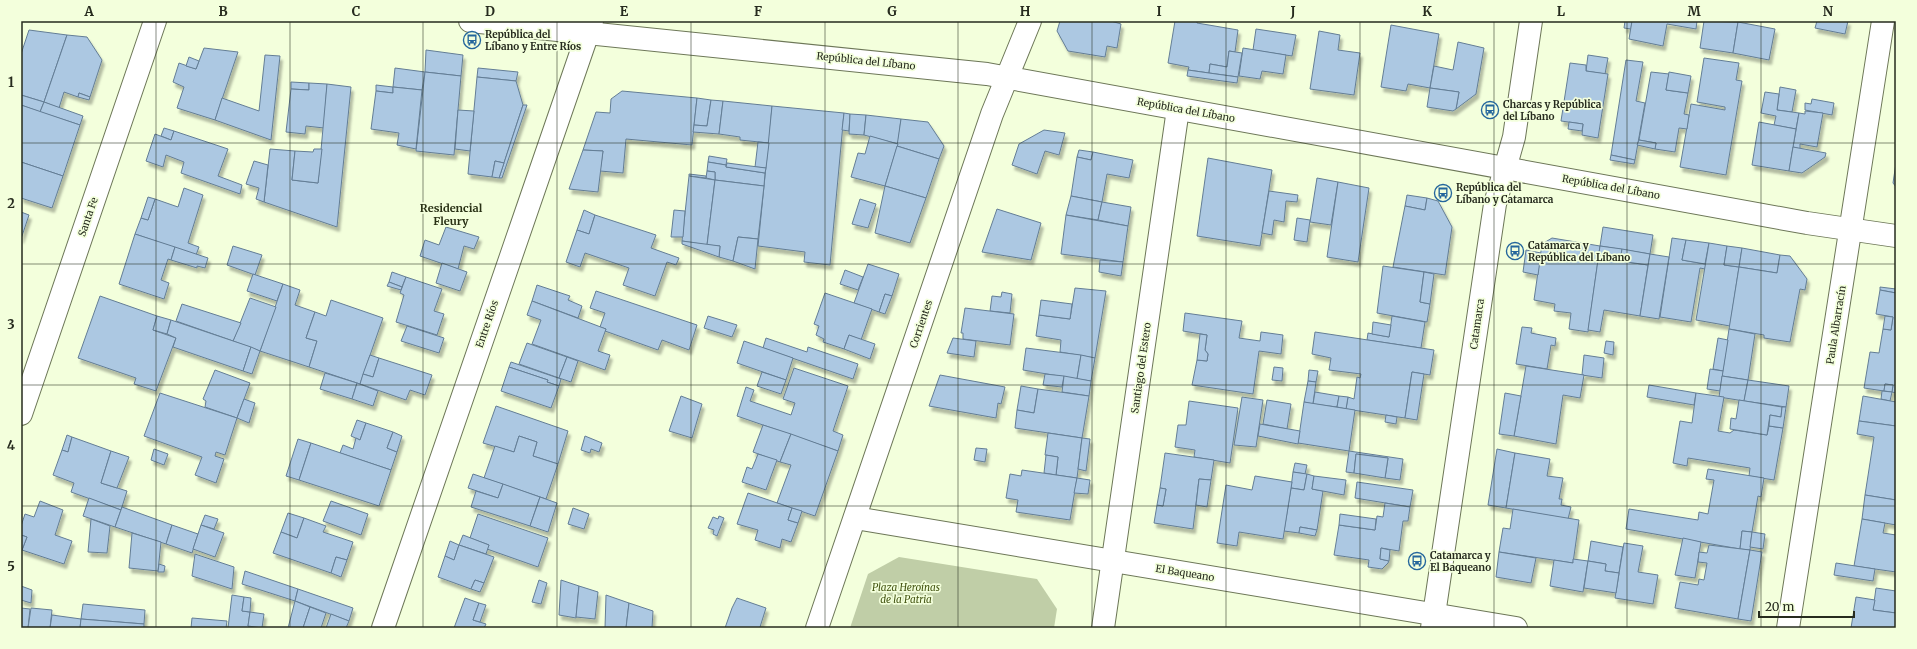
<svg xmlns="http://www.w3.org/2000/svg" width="1917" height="649" font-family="Merriweather,serif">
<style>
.green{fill:#c0cea7}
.building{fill:#acc8e2;stroke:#637d95;filter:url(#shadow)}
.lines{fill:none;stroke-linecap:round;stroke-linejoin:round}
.street-casing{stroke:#6d7758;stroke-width:24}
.secondary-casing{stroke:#6d7758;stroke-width:24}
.street{stroke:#fff;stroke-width:22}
.secondary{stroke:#fff;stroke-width:22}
.grid{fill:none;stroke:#262b1e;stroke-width:1;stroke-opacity:0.55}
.labels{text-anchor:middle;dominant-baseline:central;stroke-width:3.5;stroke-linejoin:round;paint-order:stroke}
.poi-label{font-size:10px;font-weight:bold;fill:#262b1e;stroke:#f3ffdc;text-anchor:start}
.street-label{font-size:10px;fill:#262b1e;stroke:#f3ffdc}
.park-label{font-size:10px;font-style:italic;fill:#445512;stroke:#f3ffdc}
.neighbourhood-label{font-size:11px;font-weight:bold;fill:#293115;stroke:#f3ffdc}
.neatline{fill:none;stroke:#262b1e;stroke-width:1.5}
.grid-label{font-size:13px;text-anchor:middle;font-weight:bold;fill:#262b1e}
</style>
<defs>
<filter id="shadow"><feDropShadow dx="2.5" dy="4.5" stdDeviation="1" flood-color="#0004"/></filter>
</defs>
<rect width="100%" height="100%" fill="#f3ffdc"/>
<polygon class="green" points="899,557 1037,579 1057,609 1054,628 850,628 868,574"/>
<g class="building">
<polygon points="1060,21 1111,21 1121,24 1117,48 1107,46 1105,57 1068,51 1057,31"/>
<polygon points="1175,21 1197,21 1197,23 1238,30 1235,52 1229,51 1227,67 1210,64 1209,73 1188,70 1189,67 1168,63"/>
<polygon points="1625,21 1632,21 1631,29 1624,28"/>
<polygon points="1632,21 1697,21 1696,29 1667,24 1663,46 1629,39"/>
<polygon points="1704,21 1738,22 1733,53 1700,48"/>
<polygon points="1817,21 1848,21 1845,34 1815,28"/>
<polygon points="1738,22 1775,29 1769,60 1733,53"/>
<polygon points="1391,25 1439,34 1430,88 1408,84 1406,91 1381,87"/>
<polygon points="1256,29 1296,35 1292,56 1253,50"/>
<polygon points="29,30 67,35 44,102 21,95 21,54"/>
<polygon points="1319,31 1340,35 1338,50 1360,53 1354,95 1310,89"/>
<polygon points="67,35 87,37 102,60 90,97 79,93 78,97 64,92 59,108 44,102"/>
<polygon points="1458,42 1484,48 1476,94 1456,109 1459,92 1430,88 1434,66 1453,70"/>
<polygon points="204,48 238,52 215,120 177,108 184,87 173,82 179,63 196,69"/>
<polygon points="1243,48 1286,55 1283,74 1262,71 1260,79 1239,76"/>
<polygon points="426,50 463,55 461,76 425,72"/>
<polygon points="1229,51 1242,53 1238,77 1209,73 1210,64 1227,67"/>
<polygon points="265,55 280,56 271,140 215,120 222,98 259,111"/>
<polygon points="1588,55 1608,58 1605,74 1586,71"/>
<polygon points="189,57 199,61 196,69 186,66"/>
<polygon points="1704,58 1739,63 1736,80 1742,81 1726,175 1680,167 1691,104 1725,110 1725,107 1697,102"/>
<polygon points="1626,60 1643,62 1636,101 1645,103 1635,160 1611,155"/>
<polygon points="1570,63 1586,65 1586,71 1608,74 1598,138 1582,135 1583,124 1561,121"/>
<polygon points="395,68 425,72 422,90 393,87"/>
<polygon points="478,68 518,72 516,81 477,77"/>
<polygon points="1188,70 1209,73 1238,77 1237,83 1187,76"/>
<polygon points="425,72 461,76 454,155 416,151"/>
<polygon points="1651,72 1669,74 1666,90 1688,93 1684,114 1689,115 1687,129 1679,128 1675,152 1655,149 1656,143 1639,140"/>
<polygon points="1669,72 1691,76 1688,93 1666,90"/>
<polygon points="477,77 516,81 523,105 504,163 495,161 492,177 468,174"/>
<polygon points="291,82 309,83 309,90 291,89"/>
<polygon points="309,83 327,84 324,128 306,126 305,134 286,132 291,89 309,90"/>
<polygon points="327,84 351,87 337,227 264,202 270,149 295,151 292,180 318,183"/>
<polygon points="376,85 393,87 393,93 376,91"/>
<polygon points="393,87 422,90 416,149 397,145 399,133 371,129 376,91 393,93"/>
<polygon points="1780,87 1796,90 1792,112 1777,110"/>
<polygon points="1430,88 1459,92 1456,109 1453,111 1427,107"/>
<polygon points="622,91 697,98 692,145 626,139 623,173 600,171 603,151 583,150 596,112 610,113 611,99"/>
<polygon points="1765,92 1779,94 1777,110 1799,113 1796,129 1774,125 1776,116 1761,113"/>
<polygon points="79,93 90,97 89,100 78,97"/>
<polygon points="21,95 44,102 40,112 21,105"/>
<polygon points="697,98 711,100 707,126 694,125"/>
<polygon points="1812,99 1834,103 1832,115 1805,110 1805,103 1811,104"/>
<polygon points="711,100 723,101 719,134 693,132 694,125 707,126"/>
<polygon points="723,101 772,106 769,143 740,140 740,137 719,134"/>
<polygon points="44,102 83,116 80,125 40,112"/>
<polygon points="21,105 80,125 63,176 21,162"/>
<polygon points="523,105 527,105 502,178 499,178"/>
<polygon points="772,106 844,113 830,265 804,262 805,252 758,246"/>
<polygon points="458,110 474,111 470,151 455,149"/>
<polygon points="1805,111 1823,113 1817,147 1800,144 1800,149 1793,147 1799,113 1805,114"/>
<polygon points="844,113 850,114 849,131 842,130"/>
<polygon points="850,114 866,115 864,135 849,134"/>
<polygon points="866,115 901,119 898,144 864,135"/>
<polygon points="901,119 928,122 944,146 939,159 897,146"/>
<polygon points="1569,122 1583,124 1582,131 1568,129"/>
<polygon points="1759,122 1796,129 1789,171 1752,165"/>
<polygon points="164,128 174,131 171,140 161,136"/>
<polygon points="1044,130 1065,133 1059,155 1045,151 1037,174 1012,165 1019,144"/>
<polygon points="174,131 228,149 218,176 242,185 240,194 181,173 184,162 166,155 163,167 146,161 155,134 171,140"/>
<polygon points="870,136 898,144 885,186 851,177 858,153 865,154"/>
<polygon points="1639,140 1656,143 1655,149 1637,145"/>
<polygon points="758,142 769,143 766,168 755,167"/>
<polygon points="897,146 939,159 926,198 885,186"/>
<polygon points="1793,147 1826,153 1825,157 1802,173 1789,171"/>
<polygon points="314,149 322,149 318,183 292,180 295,151 313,152"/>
<polygon points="583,150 603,151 598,192 569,189"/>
<polygon points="1079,150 1093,152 1091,160 1077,157"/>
<polygon points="1093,152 1133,160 1129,178 1107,174 1102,202 1071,196 1077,157 1091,160"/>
<polygon points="1611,155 1635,160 1634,164 1610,160"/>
<polygon points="709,156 727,159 726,165 708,162"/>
<polygon points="1208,158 1272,170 1260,246 1197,236"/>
<polygon points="254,161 268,165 264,202 256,199 259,188 246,184"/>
<polygon points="495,161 504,163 499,178 492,177"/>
<polygon points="21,162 63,176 52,208 21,198"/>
<polygon points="708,162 726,165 726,167 765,173 764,186 715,180 715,172 707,171"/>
<polygon points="727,163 766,168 765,173 726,167"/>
<polygon points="1896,163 1896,187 1893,183"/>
<polygon points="707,171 715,172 715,180 706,178"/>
<polygon points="689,174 706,176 706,178 689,176"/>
<polygon points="689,176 715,180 707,245 682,241"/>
<polygon points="1317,178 1338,182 1331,225 1310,222"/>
<polygon points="715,180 764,186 758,239 738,237 733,261 719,257 720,246 707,245"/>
<polygon points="1338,182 1369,188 1358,262 1327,257"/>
<polygon points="885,186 926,198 910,243 875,233"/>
<polygon points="184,188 203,195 188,243 199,247 196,255 135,234 141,218 148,220 155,199 178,207"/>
<polygon points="1269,191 1298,195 1297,202 1286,201 1284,222 1274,220 1272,235 1262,233"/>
<polygon points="1407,195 1427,198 1425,210 1405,206"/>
<polygon points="1071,196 1102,202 1098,220 1066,215"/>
<polygon points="148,197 155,199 148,220 141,218"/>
<polygon points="1427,198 1438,201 1452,227 1445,275 1393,267 1405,206 1425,210"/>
<polygon points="860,199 876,204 868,228 852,224"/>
<polygon points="1102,202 1131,207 1128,226 1098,220"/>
<polygon points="997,209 1041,223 1031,260 982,252"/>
<polygon points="584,210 595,215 589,234 577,230"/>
<polygon points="674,210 685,211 683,237 671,237"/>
<polygon points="21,212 29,215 21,239"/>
<polygon points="595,215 656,235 651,248 679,258 676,265 667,262 655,296 623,285 629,268 585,253 580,267 566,262 577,230 589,234"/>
<polygon points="1066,215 1128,226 1123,262 1061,254"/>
<polygon points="1297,218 1310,220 1307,242 1294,240"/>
<polygon points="446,227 479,237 474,249 464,246 458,269 420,256 425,240 439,245"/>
<polygon points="1603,227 1653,235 1650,254 1600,246"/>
<polygon points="135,234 175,247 171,260 168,259 161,280 169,283 164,299 119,284"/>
<polygon points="738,237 758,239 755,269 733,261"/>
<polygon points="1552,238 1600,246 1588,332 1569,329 1571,313 1554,311 1555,304 1534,300 1542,244"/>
<polygon points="1672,238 1686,240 1682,260 1706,264 1705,269 1700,268 1691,322 1660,317"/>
<polygon points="1686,240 1709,243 1705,264 1682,260"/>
<polygon points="682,241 720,246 719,257 682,244"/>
<polygon points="1709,243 1727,246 1724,265 1739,267 1730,326 1696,320"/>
<polygon points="233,246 262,255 255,275 227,265"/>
<polygon points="1600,246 1622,249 1620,261 1648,265 1640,316 1604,310 1600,332 1588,330"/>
<polygon points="1727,246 1742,248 1739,267 1724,265"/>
<polygon points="175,247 208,258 205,268 197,266 197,268 171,260"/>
<polygon points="1742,248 1780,255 1777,273 1739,267"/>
<polygon points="1622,249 1650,254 1648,265 1620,261"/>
<polygon points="1526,250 1541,253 1538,275 1523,272"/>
<polygon points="1650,254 1669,257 1659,319 1640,316"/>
<polygon points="1780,255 1790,256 1807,279 1805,290 1800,289 1790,342 1764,338 1764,335 1729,329 1739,267 1777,273"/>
<polygon points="1100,260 1123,262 1121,276 1099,272"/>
<polygon points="442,263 467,272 460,291 436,283"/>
<polygon points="868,264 899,274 892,296 885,294 879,312 854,303"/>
<polygon points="1383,266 1424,272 1420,302 1430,304 1427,322 1377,313"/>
<polygon points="845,270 863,277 858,290 840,284"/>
<polygon points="392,272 406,277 402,287 389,282"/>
<polygon points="1424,272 1434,274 1430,304 1420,302"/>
<polygon points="253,274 283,284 277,301 247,291"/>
<polygon points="406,277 442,289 434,311 444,314 437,335 396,322 404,295 400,293"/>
<polygon points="389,282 402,287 401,290 387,286"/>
<polygon points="283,284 300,290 295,305 315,312 306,338 317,341 309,367 260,351"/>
<polygon points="537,285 570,296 568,300 582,306 578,318 532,301"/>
<polygon points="1880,287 1896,289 1896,293 1880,290"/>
<polygon points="1075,288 1106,291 1095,358 1060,352 1061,340 1036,336 1039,315 1070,319"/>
<polygon points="1880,290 1896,293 1896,393 1892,392 1893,385 1885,384 1884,391 1864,388 1870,352 1879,353 1883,329 1891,330 1893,317 1876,314"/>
<polygon points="596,291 697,325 689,350 662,340 658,350 605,331 606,329 600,327 605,313 590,308"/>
<polygon points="1002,292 1012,294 1010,313 990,311 992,296 1001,297"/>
<polygon points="825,293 872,309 861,340 849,335 844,349 823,342 824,339 816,335 819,326 814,324"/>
<polygon points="885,294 892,296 885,314 879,312"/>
<polygon points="100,296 157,316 153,330 176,338 156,391 134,384 136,378 78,358"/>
<polygon points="250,298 276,307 260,351 233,341"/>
<polygon points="331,300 383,318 360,384 309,367 317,341 306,338 315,312 326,316"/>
<polygon points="1041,300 1072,304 1070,319 1039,315"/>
<polygon points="532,301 606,329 598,351 610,355 605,370 532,344 541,320 527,315"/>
<polygon points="182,304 241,323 233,341 176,321"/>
<polygon points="965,308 1014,314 1010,345 963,339 963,333 961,333"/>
<polygon points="1185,313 1242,321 1239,338 1260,341 1261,332 1283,335 1281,354 1259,351 1253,394 1192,385 1197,360 1207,361 1208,354 1205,350 1207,335 1183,331"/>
<polygon points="157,316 171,320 167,334 153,330"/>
<polygon points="708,316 737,325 732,337 704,328"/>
<polygon points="1392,316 1425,322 1421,348 1367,340 1368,333 1389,337"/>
<polygon points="1885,316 1893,317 1891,330 1883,329"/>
<polygon points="171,320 251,347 243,371 173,347 176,338 167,334"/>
<polygon points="1373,322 1391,325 1389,337 1372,334"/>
<polygon points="407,326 444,338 439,353 401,341"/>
<polygon points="1522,327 1532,328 1531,333 1556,338 1555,346 1551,345 1547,369 1516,364"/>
<polygon points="1729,329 1755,334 1748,380 1722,376"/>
<polygon points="1315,332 1434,350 1430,375 1412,372 1405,418 1346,409 1348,397 1354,399 1357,377 1360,378 1361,374 1329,370 1331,358 1312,354"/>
<polygon points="1200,334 1207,335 1205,350 1208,354 1207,361 1197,360"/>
<polygon points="849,335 875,344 870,359 844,349"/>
<polygon points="766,338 807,352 808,347 858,364 853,379 763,348"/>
<polygon points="953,338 976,341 974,357 947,353"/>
<polygon points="1718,338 1728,340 1723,371 1713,369"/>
<polygon points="744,341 793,358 786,380 737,363"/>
<polygon points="1606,341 1614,342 1613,355 1604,353"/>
<polygon points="527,343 567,357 559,378 519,364"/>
<polygon points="251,347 260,351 252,374 243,371"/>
<polygon points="1026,348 1081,355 1077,379 1023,370"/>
<polygon points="370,355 379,358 373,377 363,374"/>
<polygon points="1081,355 1095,358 1091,381 1077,379"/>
<polygon points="1584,355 1604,358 1602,378 1582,375"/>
<polygon points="567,357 578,361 571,382 559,378"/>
<polygon points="379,358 432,375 425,395 410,390 406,400 360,384 363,374 373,377"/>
<polygon points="511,362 561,379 559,386 547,382 548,380 509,367"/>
<polygon points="1526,366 1584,375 1580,398 1563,395 1556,444 1514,436"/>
<polygon points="509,367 548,380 547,382 559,386 551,408 501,391"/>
<polygon points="1274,367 1283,368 1282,381 1272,380"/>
<polygon points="794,368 848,386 833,431 843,435 838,451 737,416 746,387 754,390 750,401 791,415 795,403 783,399"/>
<polygon points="1710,369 1723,371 1720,391 1707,389"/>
<polygon points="215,370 250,383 237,418 205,407 206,401 203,399"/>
<polygon points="1309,370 1318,371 1316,382 1308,381"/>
<polygon points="762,372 786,380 781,394 757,386"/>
<polygon points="1412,372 1424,374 1417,420 1405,418"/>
<polygon points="325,373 357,383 352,399 320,389"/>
<polygon points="1045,374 1064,376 1062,387 1043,385"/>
<polygon points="940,375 1005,387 1001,404 998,403 996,418 929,406"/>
<polygon points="1064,376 1091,381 1089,396 1062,392"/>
<polygon points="1722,376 1748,380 1744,401 1719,397"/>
<polygon points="1748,380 1789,386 1786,407 1744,401"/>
<polygon points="1308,381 1316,382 1313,404 1304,402"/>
<polygon points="357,383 378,391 373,406 352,399"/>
<polygon points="1885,384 1893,385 1892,392 1884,391"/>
<polygon points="1649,385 1696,393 1694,405 1647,397"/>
<polygon points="1021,386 1038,389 1034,413 1017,410"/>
<polygon points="1038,389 1089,396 1082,438 1015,428 1017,410 1034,413"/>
<polygon points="1882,391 1892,392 1890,401 1881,399"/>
<polygon points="1315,392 1339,396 1337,407 1313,404"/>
<polygon points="160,393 237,418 225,455 216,452 215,456 224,459 216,483 195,475 202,457 144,436"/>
<polygon points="1505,393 1521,396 1514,436 1499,434"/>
<polygon points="1696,393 1724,397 1718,431 1730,433 1734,430 1767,435 1769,426 1783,428 1774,480 1749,476 1750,468 1688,458 1687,466 1673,463 1680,421 1692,423"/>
<polygon points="681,396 702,404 692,438 669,431"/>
<polygon points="1339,396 1348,397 1346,409 1337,407"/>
<polygon points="1863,396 1896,402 1896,426 1859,421"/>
<polygon points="1242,397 1263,400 1256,447 1234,445"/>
<polygon points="244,399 255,403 249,423 237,418"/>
<polygon points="1267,400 1291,404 1287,429 1263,424"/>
<polygon points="1739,400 1782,407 1781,417 1770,415 1767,435 1730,429 1731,418 1736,419"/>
<polygon points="1189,401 1238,408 1230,463 1194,457 1195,450 1175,447 1178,425 1186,425"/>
<polygon points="1304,402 1355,410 1349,451 1298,443"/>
<polygon points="496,406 568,431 558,464 533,456 537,442 519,436 514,452 483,443"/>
<polygon points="1782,407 1786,407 1783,428 1769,426 1770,415 1781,417"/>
<polygon points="1386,415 1397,417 1396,424 1385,422"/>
<polygon points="357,420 366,423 360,440 351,436"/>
<polygon points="1859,421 1896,426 1896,500 1865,495 1874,437 1857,434"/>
<polygon points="366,423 393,432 387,448 397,452 391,470 340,453 343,445 353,449 356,438 360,440"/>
<polygon points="1260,424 1300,431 1298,444 1258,436"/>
<polygon points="763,425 791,434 780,462 753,452"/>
<polygon points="393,432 402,436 397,452 387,448"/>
<polygon points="1048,433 1082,438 1077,478 1056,475 1058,457 1045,455"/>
<polygon points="791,434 838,451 815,516 777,503 791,465 780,462"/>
<polygon points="67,435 72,437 68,452 62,450"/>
<polygon points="519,436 537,442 533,456 558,464 546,499 484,478 495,446 514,452"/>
<polygon points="585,436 602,443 599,452 591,449 590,453 581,450"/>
<polygon points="72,437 111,451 101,483 127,491 121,510 71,492 74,483 53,475 62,450 68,452"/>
<polygon points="1082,438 1090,439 1086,471 1078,469"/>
<polygon points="298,439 311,443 299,480 286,476"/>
<polygon points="311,443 391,470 379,506 299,480"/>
<polygon points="976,448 987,449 985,462 974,460"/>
<polygon points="154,449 168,454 164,465 151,460"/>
<polygon points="1497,449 1515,453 1506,508 1488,505"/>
<polygon points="111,451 129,457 117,488 101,483"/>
<polygon points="1349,451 1403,459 1400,480 1385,478 1388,458 1356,454 1354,473 1346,472"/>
<polygon points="1165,453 1214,460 1211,480 1199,479 1193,529 1154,523 1157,505 1163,506 1166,489 1160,488"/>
<polygon points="1515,453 1550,459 1547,476 1563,478 1559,499 1562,499 1561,505 1571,507 1568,519 1506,508"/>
<polygon points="758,454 777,460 766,490 742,482 747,467 752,469"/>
<polygon points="1356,454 1388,458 1385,478 1354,473"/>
<polygon points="1046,455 1058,457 1056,475 1044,473"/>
<polygon points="1295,463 1307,465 1305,474 1293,472"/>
<polygon points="1708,469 1764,478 1761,497 1758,496 1752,532 1742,531 1740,549 1626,529 1629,509 1698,520 1699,512 1708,514 1714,480 1706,479"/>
<polygon points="1022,470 1077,478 1070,520 1016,512 1018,500 1006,498 1010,474 1021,476"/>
<polygon points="1293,472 1307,474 1304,490 1291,488"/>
<polygon points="473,474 503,484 498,498 468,488"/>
<polygon points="1307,474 1314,476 1312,489 1323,491 1317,530 1300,527 1299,533 1284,531 1291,488 1304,490"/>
<polygon points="1255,476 1292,482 1283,539 1239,532 1237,546 1217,543 1226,485 1252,490"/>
<polygon points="1314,476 1346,480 1344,495 1312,489"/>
<polygon points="1077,478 1090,480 1088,494 1074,493"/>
<polygon points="1199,479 1211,480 1207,507 1196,505"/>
<polygon points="1357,482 1413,490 1410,507 1355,498"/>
<polygon points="503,484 540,497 530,526 471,507 476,491 498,498"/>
<polygon points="1160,488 1166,489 1163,506 1157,505"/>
<polygon points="748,493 792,508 788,520 798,523 791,542 782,539 780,548 755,540 758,530 737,524"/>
<polygon points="1865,495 1896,500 1896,525 1862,519"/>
<polygon points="540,497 557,503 548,532 530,526"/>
<polygon points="89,498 121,510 122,507 115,527 83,516"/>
<polygon points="40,501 63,510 55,535 72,541 64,564 22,550 27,537 21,535 21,526 25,514 34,517"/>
<polygon points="331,501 368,514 361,535 323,521"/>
<polygon points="1385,503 1410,507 1408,521 1403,521 1399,551 1381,548 1380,559 1389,561 1388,563 1382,569 1368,567 1369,560 1334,555 1339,525 1375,530 1377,516 1383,517"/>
<polygon points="122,507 172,525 166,544 115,527"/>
<polygon points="573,508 589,514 584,529 568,524"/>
<polygon points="792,508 802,511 798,523 788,520"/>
<polygon points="1513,509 1579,520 1573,563 1499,552 1503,528 1510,529"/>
<polygon points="288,513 304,518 297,538 281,532"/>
<polygon points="478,514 548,538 538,567 487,549 489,545 470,538"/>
<polygon points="1340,514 1376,519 1375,530 1339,525"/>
<polygon points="205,515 218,519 214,529 201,525"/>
<polygon points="719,516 724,518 717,536 713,534 714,530 708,528 713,517 718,519"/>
<polygon points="304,518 326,526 323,532 353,542 347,560 336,557 331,573 273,553 281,532 297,538"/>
<polygon points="91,519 110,526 107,553 88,552"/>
<polygon points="1862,519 1885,523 1883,533 1896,535 1896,572 1854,566"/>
<polygon points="172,525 198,534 192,553 166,544"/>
<polygon points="201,525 224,533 215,557 193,549"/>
<polygon points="1300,527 1317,530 1315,536 1299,533"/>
<polygon points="1742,531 1752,532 1750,550 1740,549"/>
<polygon points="1752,532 1765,534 1763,549 1750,547"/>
<polygon points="132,533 161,542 158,571 129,568"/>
<polygon points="21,535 27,537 22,550 21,550"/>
<polygon points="463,535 489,545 486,554 459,545"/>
<polygon points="1683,538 1701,542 1695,578 1675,575"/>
<polygon points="450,541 459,545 454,560 445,556"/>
<polygon points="1591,541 1623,547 1619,573 1605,571 1606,564 1588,561"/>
<polygon points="1624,543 1643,546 1638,572 1658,575 1653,604 1615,598"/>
<polygon points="459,545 494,557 484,583 475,580 471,589 438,577 445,556 454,560"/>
<polygon points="1709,545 1750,550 1738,619 1675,608 1680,582 1698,585 1699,579 1704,580 1707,563 1698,562 1699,552 1707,553"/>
<polygon points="1381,548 1390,550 1389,561 1380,559"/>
<polygon points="1750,550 1762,552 1751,621 1738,619"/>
<polygon points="1499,552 1536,558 1531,583 1496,577"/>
<polygon points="195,554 234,567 232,589 192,576"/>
<polygon points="336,557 347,560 341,577 331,573"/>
<polygon points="1573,559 1588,561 1583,592 1550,586 1554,560 1573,563"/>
<polygon points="1588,561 1606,564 1605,571 1619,573 1616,593 1584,588"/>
<polygon points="1836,563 1875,569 1873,581 1834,575"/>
<polygon points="159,564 165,566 164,572 158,572"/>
<polygon points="245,571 298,589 295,601 242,584"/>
<polygon points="475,580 484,583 480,592 471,589"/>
<polygon points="539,580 547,583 541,604 532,602"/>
<polygon points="561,580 579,586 576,618 559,615"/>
<polygon points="21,586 32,590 31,603 21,600"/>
<polygon points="579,586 598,592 595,619 576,617"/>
<polygon points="1876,588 1896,591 1896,613 1873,610"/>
<polygon points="298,589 353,608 349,621 295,601"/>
<polygon points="232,595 244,597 242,611 250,612 248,626 262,628 228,628"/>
<polygon points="606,595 629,603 626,628 605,628"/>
<polygon points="244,597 251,598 250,612 242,611"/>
<polygon points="1856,597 1875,600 1873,610 1896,613 1896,628 1851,628"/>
<polygon points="465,598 479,603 473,620 486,624 484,628 454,628"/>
<polygon points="737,598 766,608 760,627 763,628 725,628 732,608"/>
<polygon points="295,601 310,607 303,628 288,628"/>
<polygon points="479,603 486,605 480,622 473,620"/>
<polygon points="629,603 653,611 652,628 626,628"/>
<polygon points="83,604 145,610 144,624 81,619"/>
<polygon points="310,607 326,613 321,628 303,628"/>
<polygon points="21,608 30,609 28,628 21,628"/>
<polygon points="31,608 52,610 50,628 28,628"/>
<polygon points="250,612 264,614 262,628 248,626"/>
<polygon points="331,614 349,621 346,628 326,628"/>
<polygon points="52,615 81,619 80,628 50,628"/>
<polygon points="192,618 227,621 226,628 191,628"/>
<polygon points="81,619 144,624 144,628 80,628"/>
</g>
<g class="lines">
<g class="street-casing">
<g id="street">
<polyline points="21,414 155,21"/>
<polyline points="855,518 1516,628"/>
<polyline points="383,628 592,21"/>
<polyline points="817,628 992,114 1030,21"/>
<polyline points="1103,628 1178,109"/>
<polyline points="1432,628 1495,204 1514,137 1531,21"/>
<polyline points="1788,628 1883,21"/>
</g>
</g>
<g class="secondary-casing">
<polyline id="secondary" points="470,21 987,74 1807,223 1896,236"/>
</g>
<use href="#street" class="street"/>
<use href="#secondary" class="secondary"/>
</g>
<path class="grid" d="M156,21v607M290,21v607M423,21v607M557,21v607M691,21v607M825,21v607M958,21v607M1092,21v607M1226,21v607M1360,21v607M1494,21v607M1627,21v607M1761,21v607M21,143h1875M21,264h1875M21,385h1875M21,506h1875"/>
<defs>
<g id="bus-ring" transform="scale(0.9)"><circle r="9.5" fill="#f3ffdc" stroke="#24669c" stroke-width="1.5"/><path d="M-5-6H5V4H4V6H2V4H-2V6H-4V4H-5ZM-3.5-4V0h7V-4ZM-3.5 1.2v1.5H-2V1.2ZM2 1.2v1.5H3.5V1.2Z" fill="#24669c"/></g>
</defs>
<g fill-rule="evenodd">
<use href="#bus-ring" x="472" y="40"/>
<use href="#bus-ring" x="1490" y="110"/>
<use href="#bus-ring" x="1443" y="193"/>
<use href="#bus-ring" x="1515" y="251"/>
<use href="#bus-ring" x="1417" y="561"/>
</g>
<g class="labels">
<g class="poi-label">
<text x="485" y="34">República del<tspan x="485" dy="12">Líbano y Entre Ríos</tspan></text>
<text x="1503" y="104">Charcas y República<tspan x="1503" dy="12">del Líbano</tspan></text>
<text x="1456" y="187">República del<tspan x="1456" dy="12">Líbano y Catamarca</tspan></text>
<text x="1528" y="245">Catamarca y<tspan x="1528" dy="12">República del Líbano</tspan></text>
<text x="1430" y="555">Catamarca y<tspan x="1430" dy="12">El Baqueano</tspan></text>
</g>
<g class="street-label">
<text transform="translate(866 61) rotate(6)">República del Líbano</text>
<text transform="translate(1186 110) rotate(10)">República del Líbano</text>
<text transform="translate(1611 187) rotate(10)">República del Líbano</text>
<text transform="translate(88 217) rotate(-71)">Santa Fe</text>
<text transform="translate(487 324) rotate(-71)">Entre Ríos</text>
<text transform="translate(921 324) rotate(-71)">Corrientes</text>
<text transform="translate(1477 324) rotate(-82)">Catamarca</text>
<text transform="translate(1836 325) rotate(-81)">Paula Albarracín</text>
<text transform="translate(1141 368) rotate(-82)">Santiago del Estero</text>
<text transform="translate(1185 573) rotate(9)">El Baqueano</text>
</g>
<g class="park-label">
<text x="906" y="587">Plaza Heroínas<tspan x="906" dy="12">de la Patria</tspan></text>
</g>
<g class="neighbourhood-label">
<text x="451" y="208">Residencial<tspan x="451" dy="13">Fleury</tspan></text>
</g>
</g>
<rect width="1917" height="649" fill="none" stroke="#f3ffdc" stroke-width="44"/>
<path d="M1759 611v6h95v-6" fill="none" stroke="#262b1e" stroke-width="2"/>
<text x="1765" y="611" font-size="12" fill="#262b1e" stroke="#f3ffdc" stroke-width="3" paint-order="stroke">20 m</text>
<rect x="22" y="22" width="1873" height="605" class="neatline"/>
<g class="grid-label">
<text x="89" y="16">A</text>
<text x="223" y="16">B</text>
<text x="356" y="16">C</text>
<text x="490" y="16">D</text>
<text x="624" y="16">E</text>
<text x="758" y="16">F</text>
<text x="892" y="16">G</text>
<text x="1025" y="16">H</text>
<text x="1159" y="16">I</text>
<text x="1293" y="16">J</text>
<text x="1427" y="16">K</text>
<text x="1561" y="16">L</text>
<text x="1694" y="16">M</text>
<text x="1828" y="16">N</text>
<text x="11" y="87">1</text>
<text x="11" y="208">2</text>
<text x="11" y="329">3</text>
<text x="11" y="450">4</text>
<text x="11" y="571">5</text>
</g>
</svg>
